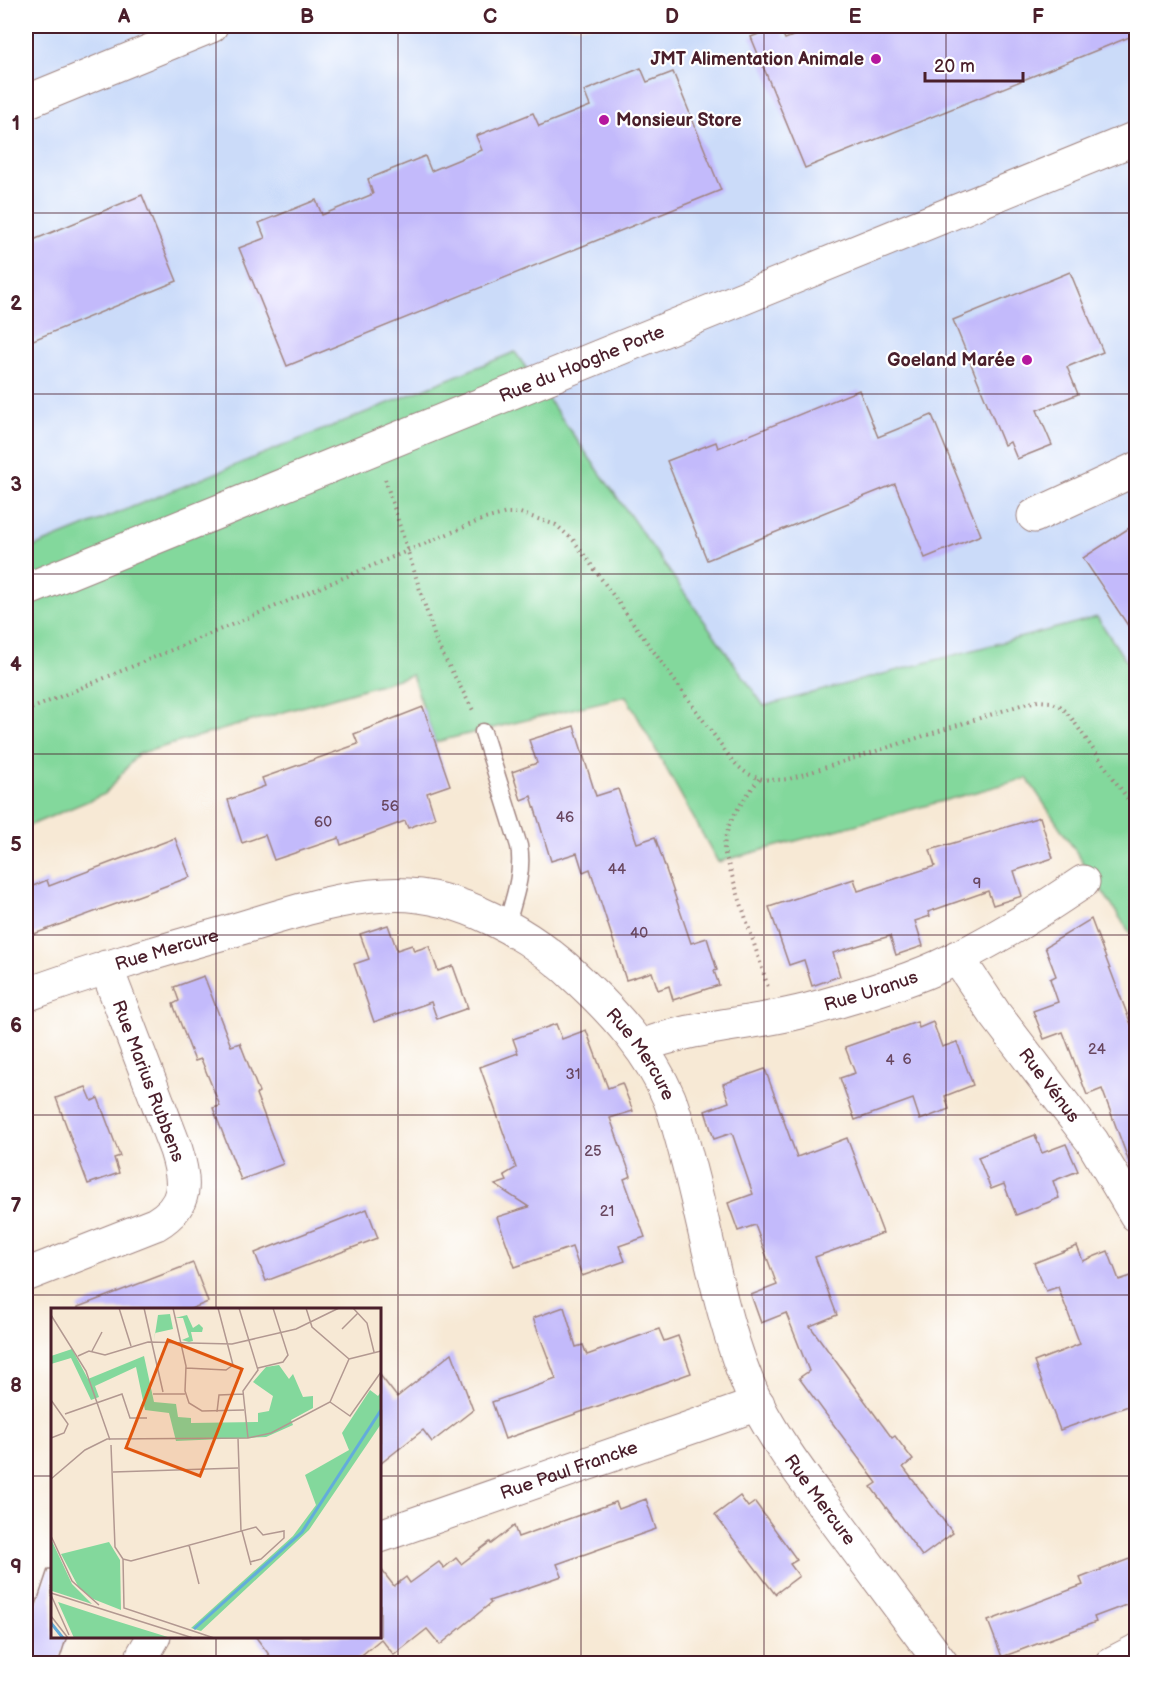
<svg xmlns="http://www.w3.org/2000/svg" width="1162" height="1689" font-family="'Balsamiq Sans',sans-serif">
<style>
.built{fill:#cbdbf9}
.green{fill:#83d89c;stroke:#667c64;stroke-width:1.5}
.building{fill:#c3bafb}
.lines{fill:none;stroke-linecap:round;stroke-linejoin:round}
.lane-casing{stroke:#a08480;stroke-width:19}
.street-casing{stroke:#a08480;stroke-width:35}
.secondary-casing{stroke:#a08480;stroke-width:35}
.path{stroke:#a08480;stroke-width:4;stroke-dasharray:1.5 4.5;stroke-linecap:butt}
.lane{stroke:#fff;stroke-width:16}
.street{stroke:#fff;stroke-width:33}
.secondary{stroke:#fff;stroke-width:33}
.grid{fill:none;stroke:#4a1f2b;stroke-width:1.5;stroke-opacity:0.55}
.poi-dot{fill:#b5179e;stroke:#fff;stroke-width:2}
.labels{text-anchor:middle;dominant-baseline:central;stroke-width:4.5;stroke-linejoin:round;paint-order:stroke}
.number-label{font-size:15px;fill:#68465f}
.poi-label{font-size:18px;font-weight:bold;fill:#4a1f2b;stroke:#fff;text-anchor:end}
.street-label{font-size:18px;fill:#4a1f2b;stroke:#fff}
.inset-river{fill:none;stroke:#63acdb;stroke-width:3}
.inset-road{fill:none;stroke:#b29891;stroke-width:1.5}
.view{fill:#e0560e;fill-opacity:0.15;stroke:#e0560e;stroke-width:3}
.inset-edge{fill:none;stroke:#4a1f2b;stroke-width:3}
.neatline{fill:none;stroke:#4a1f2b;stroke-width:2}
.grid-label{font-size:20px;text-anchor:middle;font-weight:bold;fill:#4a1f2b}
</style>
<rect width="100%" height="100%" fill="#fff"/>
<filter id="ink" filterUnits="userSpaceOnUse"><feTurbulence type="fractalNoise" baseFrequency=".0167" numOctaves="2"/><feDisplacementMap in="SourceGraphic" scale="12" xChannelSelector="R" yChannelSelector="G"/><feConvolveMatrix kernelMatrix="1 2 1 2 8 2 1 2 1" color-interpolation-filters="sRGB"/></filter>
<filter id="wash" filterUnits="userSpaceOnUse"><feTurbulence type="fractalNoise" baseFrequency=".008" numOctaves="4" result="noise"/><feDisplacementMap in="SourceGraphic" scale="24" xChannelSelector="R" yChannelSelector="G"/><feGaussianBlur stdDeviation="1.35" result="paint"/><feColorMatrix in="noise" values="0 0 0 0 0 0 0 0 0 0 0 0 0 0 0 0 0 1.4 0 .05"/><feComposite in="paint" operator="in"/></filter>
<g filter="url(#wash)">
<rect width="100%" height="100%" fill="#f7e9d5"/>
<polygon class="built" points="26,26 1136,26 1136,676 1097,617 764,706 515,352 26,550"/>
<polygon class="green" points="515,352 764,706 1097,617 1136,676 1136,942 1027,778 718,862 626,696 435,742 412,675 138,754 105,794 26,827 26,550"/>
<g id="blocks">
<g class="building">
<polygon points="779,26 785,39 819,26 1137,26 1137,34 805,168 751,37"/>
<polygon points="641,68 647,82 673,72 721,190 287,366 239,248 265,238 259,223 316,200 322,215 373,194 368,179 425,156 431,171 482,150 476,136 533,113 539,126 590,106 584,91"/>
<polygon points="142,195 177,281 26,343 26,243"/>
<polygon points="1070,272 1103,352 1067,367 1078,394 1037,410 1052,445 1017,459 1010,442 1004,445 953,320"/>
<polygon points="859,390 878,437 932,415 981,535 925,558 895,484 707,560 667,461 716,442 718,448"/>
<polygon points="1137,523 1137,639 1083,558"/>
<polygon points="423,707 450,785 427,793 435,818 408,828 405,821 341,845 339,838 274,860 265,835 242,843 228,800 265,786 262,778 358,744 354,734"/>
<polygon points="574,726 596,796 618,789 637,843 655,837 691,943 707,938 717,970 714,971 719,985 673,1000 669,986 658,990 652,972 626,980 590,869 583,872 577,853 551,861 531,796 521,800 512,772 537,763 529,740"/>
<polygon points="1040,817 1053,858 1014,871 1022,896 993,905 988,891 928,912 930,916 915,921 923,946 896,955 890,936 833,953 840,976 812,986 804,960 789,965 769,907 854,879 858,891 935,866 930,850"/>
<polygon points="175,838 190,877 26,937 26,889 47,880 49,886"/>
<polygon points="1091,919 1137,1040 1137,1175 1134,1175 1102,1089 1087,1095 1063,1032 1044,1039 1033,1011 1058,1002 1050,979 1056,976 1045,947"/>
<polygon points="388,925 397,950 412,945 414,951 429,946 438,971 453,966 468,1008 437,1019 431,1002 374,1022 354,964 369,959 360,934"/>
<polygon points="204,976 231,1046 240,1043 259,1092 256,1094 283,1164 241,1180 213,1108 220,1106 201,1059 195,1061 173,1004 179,1001 174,987"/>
<polygon points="917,1022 919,1028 933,1022 942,1047 957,1042 973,1085 945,1096 949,1109 920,1120 913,1099 855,1120 840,1078 855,1073 845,1047"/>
<polygon points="556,1024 562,1039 586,1030 608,1088 622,1083 633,1111 610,1118 631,1176 624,1179 645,1237 619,1246 625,1261 582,1276 572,1247 515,1267 497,1217 529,1207 495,1185 507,1181 504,1175 516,1168 480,1067 518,1053 513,1039"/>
<polygon points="765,1069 797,1157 847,1138 883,1233 815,1257 837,1315 810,1326 892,1438 895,1436 913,1460 903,1467 953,1533 922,1556 871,1487 877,1483 799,1378 809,1371 786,1313 761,1323 751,1295 777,1285 755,1225 738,1231 728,1203 753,1194 732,1133 714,1139 705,1111 729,1102 723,1084"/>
<polygon points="86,1087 92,1101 98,1098 120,1156 114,1158 119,1173 88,1184 56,1098"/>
<polygon points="1035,1135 1042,1153 1066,1144 1078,1171 1053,1181 1059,1198 1016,1215 1004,1184 991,1189 978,1157"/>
<polygon points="367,1209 378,1238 266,1281 255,1253"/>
<polygon points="1077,1246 1083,1261 1108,1251 1119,1280 1137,1274 1137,1403 1060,1430 1034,1362 1080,1344 1058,1287 1046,1291 1034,1263"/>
<polygon points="193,1263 208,1302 188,1310 78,1310 78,1307"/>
<polygon points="564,1307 576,1347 583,1345 587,1355 659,1329 664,1341 678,1336 691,1373 505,1439 492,1402 556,1379 533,1318"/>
<polygon points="452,1353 473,1410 432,1442 423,1430 380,1464 380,1375 397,1397"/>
<polygon points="740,1496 748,1507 755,1502 797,1560 790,1564 799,1576 775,1594 715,1515"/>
<polygon points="646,1499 656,1529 557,1564 562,1576 489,1601 491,1603 440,1645 427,1629 394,1655 381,1639 351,1664 276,1664 255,1636 380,1636 380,1568 394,1586 406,1577 410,1583 439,1562 444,1568 456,1558 461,1564 490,1542 491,1544 514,1526 518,1537 616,1502 619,1509"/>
<polygon points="1137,1556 1137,1601 1094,1617 1096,1622 1002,1657 988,1621 1083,1585 1080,1578"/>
<polygon points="48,1569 52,1569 52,1636 67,1636 58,1664 26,1664 26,1635"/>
</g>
</g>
</g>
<g filter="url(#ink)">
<use href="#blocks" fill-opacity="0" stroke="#a08480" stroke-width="1.5"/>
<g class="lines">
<g class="lane-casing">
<path id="lane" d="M483,732l36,114c5,28 -6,55 -13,81"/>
</g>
<g class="street-casing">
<g id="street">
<polyline points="26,102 211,26"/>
<polyline points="1034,516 1136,469"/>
<path id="s1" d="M957,957l38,57 97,127 44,74"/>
<path id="s2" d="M26,995c65,-24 131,-43 198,-62 52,-15 106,-35 161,-38 72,-5 147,39 197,88 35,33 68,70 87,115 10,26 16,53 23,80 18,71 33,160 65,226 21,41 50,78 77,115 36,48 72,96 108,145"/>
<path id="s3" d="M640,1047c53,-22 112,-22 168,-37 42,-12 90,-25 130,-43 51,-23 99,-54 145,-85"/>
<path d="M26,1275l130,-51c32,-19 30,-42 20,-74l-70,-183"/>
<path id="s4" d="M380,1536l378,-132"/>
<polyline points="141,1664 143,1655 154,1636"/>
<polyline points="1111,1664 1136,1651"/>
</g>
</g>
<g class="secondary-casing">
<g id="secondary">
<path id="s5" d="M26,590l1110,-452"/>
</g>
</g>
<g class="path">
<polyline points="385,479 437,644 474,712"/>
<path d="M26,711l455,-191 26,-7h13l36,12 18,16 155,215c17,22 32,26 60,23l235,-75 14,-3 12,1 10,4 8,7 68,98"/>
<path d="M759,779c-16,22 -35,44 -35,72l44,136"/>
</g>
<use href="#lane" class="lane"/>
<use href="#street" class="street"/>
<use href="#secondary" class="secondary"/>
</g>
</g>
<path class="grid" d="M216,26v1284M398,26v1638M581,26v1638M764,26v1638M946,26v1638M26,213h1110M26,394h1110M26,574h1110M26,754h1110M26,935h1110M26,1115h1110M26,1295h1110M26,1476h26M380,1476h756M216,1636v28"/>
<g class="poi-dot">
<circle cx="876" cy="59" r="6"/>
<circle cx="604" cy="120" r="6"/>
<circle cx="1027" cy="360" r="6"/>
</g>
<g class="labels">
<g class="number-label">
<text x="390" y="806">56</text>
<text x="565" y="817">46</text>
<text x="323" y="822">60</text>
<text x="617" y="869">44</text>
<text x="977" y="883">9</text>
<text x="639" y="933">40</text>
<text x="1097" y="1049">24</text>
<text x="907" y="1059">6</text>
<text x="890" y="1060">4</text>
<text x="573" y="1074">31</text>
<text x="593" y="1151">25</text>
<text x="607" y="1211">21</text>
</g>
<g class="poi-label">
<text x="864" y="59">JMT Alimentation Animale</text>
<text x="616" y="120" text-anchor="start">Monsieur Store</text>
<text x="1015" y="360">Goeland Marée</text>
</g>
<g class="street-label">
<text stroke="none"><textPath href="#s5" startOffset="600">Rue du Hooghe Porte</textPath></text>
<text stroke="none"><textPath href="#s2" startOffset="148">Rue Mercure</textPath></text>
<text stroke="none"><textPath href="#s3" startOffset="238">Rue Uranus</textPath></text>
<text stroke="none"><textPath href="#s2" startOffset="688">Rue Mercure</textPath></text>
<text transform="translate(148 1081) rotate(69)">Rue Marius Rubbens</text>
<text stroke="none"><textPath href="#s1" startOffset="158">Rue Vénus</textPath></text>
<text stroke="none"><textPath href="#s4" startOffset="200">Rue Paul Francke</textPath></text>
<text stroke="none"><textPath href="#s2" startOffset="1174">Rue Mercure</textPath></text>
</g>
</g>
<g transform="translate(51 1308)">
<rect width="330" height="330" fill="#f7e9d5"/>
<path d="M119,6l3,15 -18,4 -1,8 4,-26zM136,7l6,13 6,-4 4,4 -1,4h-11l2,9 -4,1 -7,-2 7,-3 -6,-19h-8zM21,41l16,30 56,-23 10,46 22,2 2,13 13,1v5l67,-1v-9l11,-2 4,-15 -20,-14 13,-15 13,-2 10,14 4,-5 10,23 10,-1v12l-22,12 2,5 -27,12 -90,4 -7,-28 -24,-3 -9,-43 -41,19 4,11 -8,3 -20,-42 -20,6v-8zM319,82l8,6 3,-4v32l-72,106 -108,101 -10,-3 102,-92 23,-31 -11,-30 44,-25 -7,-17zM0,231l21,45 20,20 -40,-13zM58,234l11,18 1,50 -28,-11 -14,-11 -18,-34zM7,294l55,18 58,18h-97z" fill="#83d89c"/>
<path class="inset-river" d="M0,315l12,15M143,321l108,-97 79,-122"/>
<path class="inset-road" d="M68,0l12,38M93,0l19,84M122,0l13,58 -1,25 4,12 13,8 42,-1M188,0l19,62 -15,21 5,47M255,0l6,19 37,32M302,0l14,15 7,29M0,7l35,56 24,69M291,21l16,-16M41,43l10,-19M27,48l11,-5 16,4 43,-13 84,2 64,-15 43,-21M298,51l32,-8M135,60l40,2 7,-5 -15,-57M207,60l25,-6 5,-7 -15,-47M102,86h32M0,92l17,24 -4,9 -13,5M279,94l20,14 31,-44M166,104l2,-17 24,-1M14,106l57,-20 8,24h17M187,130l3,93M60,137l4,102 8,12 1,49 90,30M62,164l125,-4M0,171l34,-29 22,-11 141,-1 23,-5 59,-31 19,-43M191,223l9,34M0,228l21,45 27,24M138,237l10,39M72,251l8,2 125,-34 7,8 21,-4v7l-23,21 -11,3M0,285l142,45M0,287l18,40M0,308l17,22"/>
<path class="view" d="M117,32l74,29 -42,107 -74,-28z"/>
<rect width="330" height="330" class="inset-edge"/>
</g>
<rect width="1162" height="1689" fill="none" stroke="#fff" stroke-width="66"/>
<path d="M925 72v9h98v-9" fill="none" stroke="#4a1f2b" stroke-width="3"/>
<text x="934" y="72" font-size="18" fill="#4a1f2b" stroke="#ffffff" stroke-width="4.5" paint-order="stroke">20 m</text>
<rect x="33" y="33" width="1096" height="1623" class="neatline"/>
<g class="grid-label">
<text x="124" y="23">A</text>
<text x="307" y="23">B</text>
<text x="490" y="23">C</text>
<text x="672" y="23">D</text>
<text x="855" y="23">E</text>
<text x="1038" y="23">F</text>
<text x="16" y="130">1</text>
<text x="16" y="310">2</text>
<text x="16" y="491">3</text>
<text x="16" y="671">4</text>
<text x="16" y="851">5</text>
<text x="16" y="1032">6</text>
<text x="16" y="1212">7</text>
<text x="16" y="1392">8</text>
<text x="16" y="1573">9</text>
</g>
</svg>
